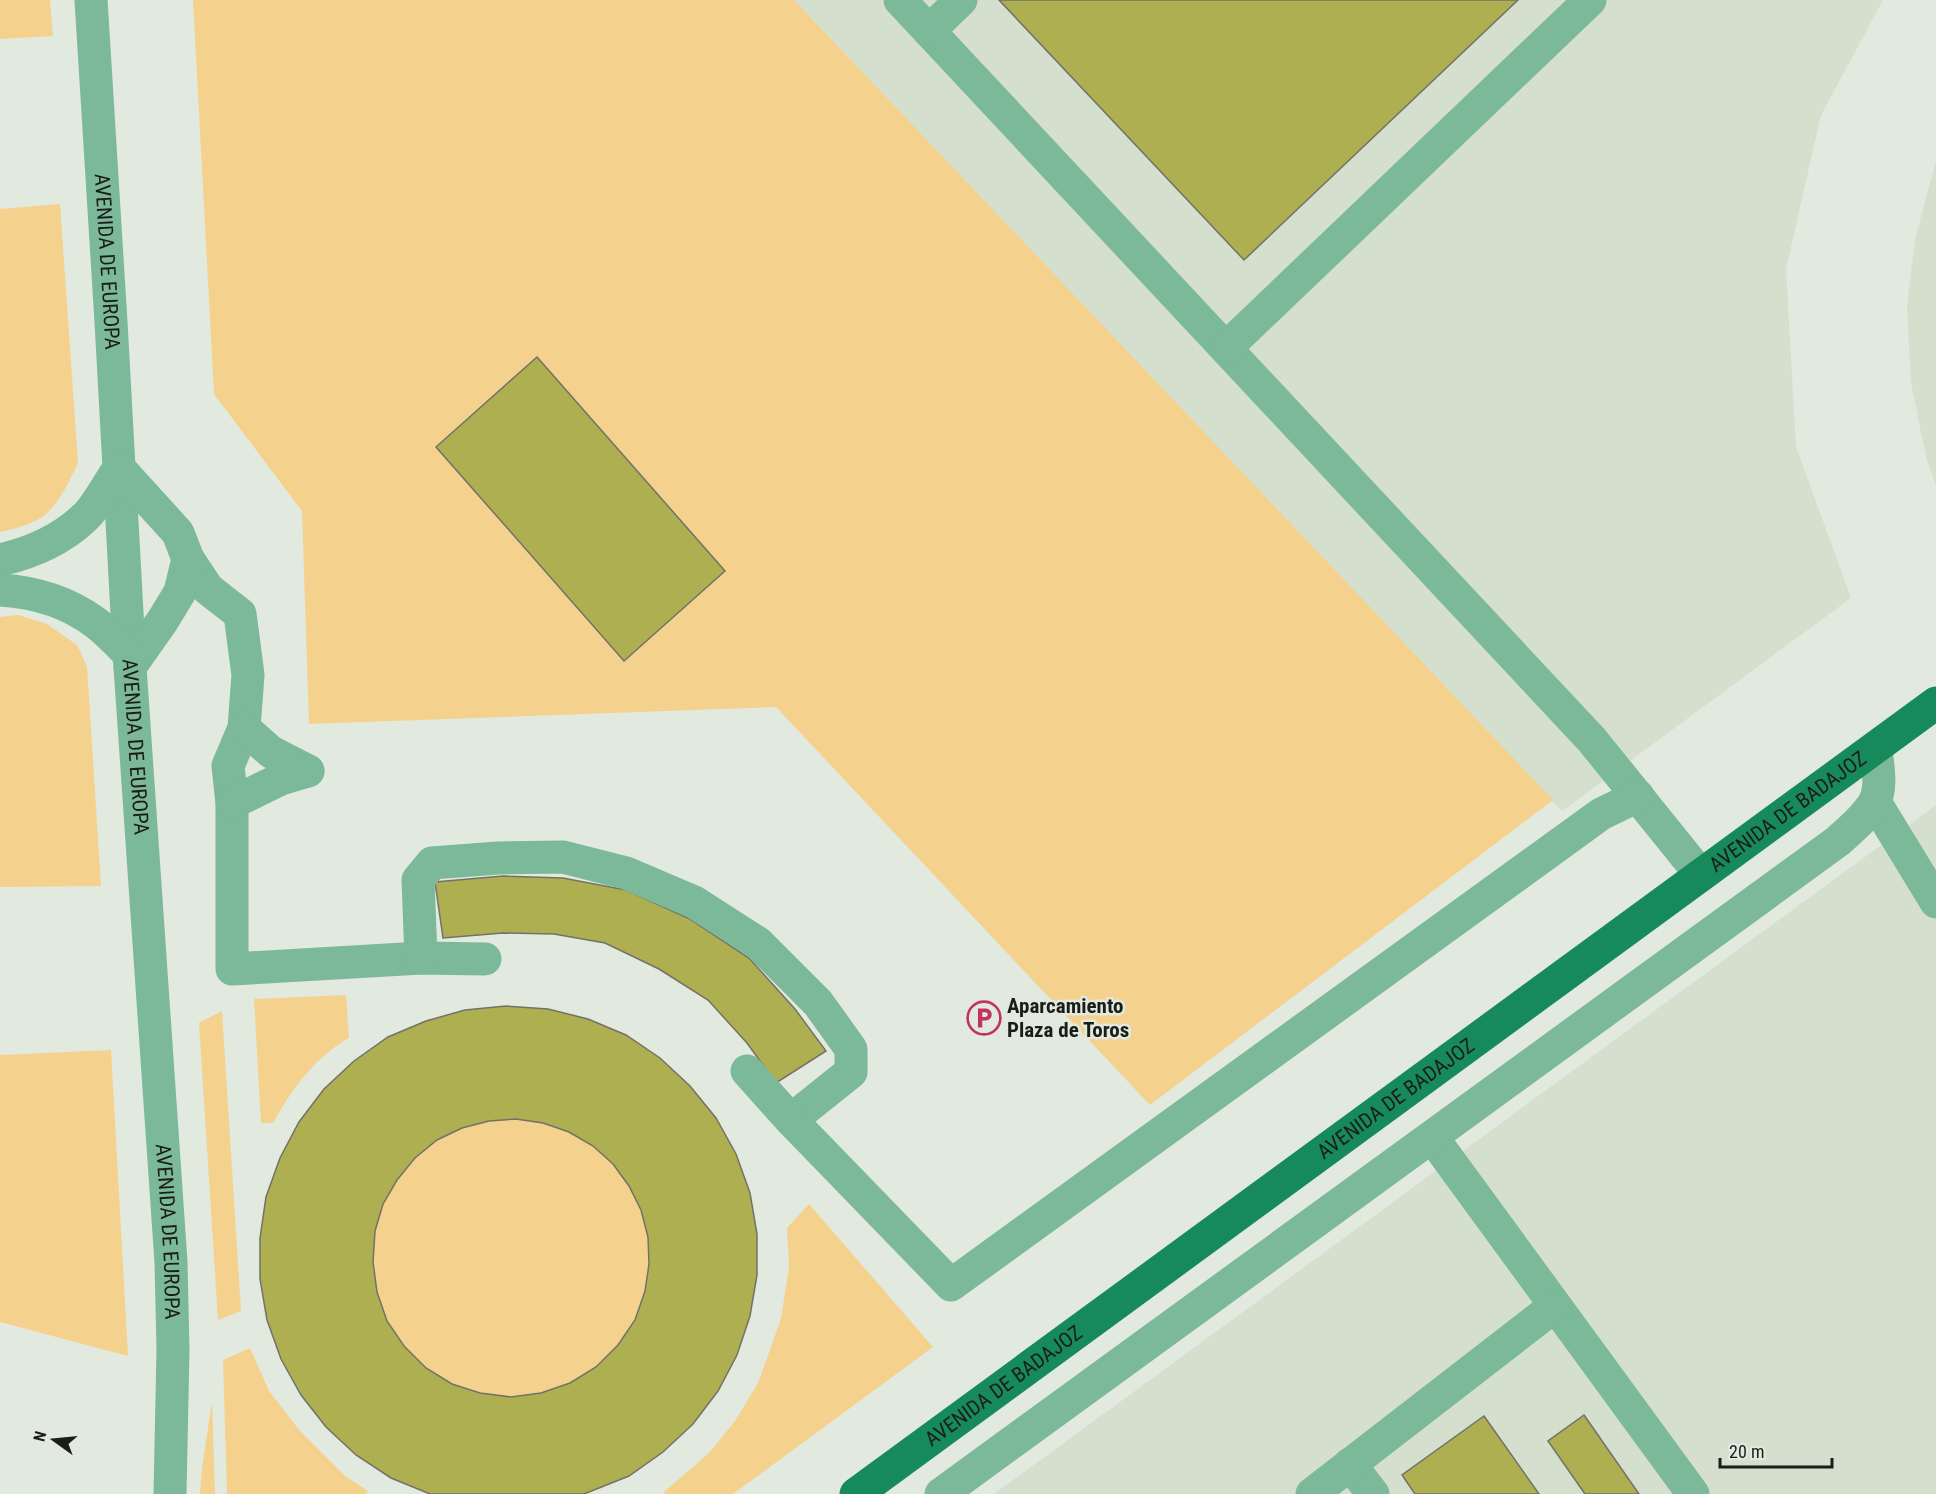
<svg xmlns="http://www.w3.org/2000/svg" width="1936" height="1494" font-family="'Roboto Condensed',sans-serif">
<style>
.built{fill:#d4dfce}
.green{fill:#f4d28e}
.building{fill:#aeaf51;stroke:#727268;stroke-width:1.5;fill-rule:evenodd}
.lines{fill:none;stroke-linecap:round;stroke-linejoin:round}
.minor{stroke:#7bb998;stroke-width:33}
.major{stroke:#178a5c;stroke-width:33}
.labels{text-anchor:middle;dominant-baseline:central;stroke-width:5;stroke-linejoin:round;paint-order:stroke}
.street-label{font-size:21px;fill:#1b1d19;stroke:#e2e9df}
.poi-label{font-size:21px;font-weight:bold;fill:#1b1d19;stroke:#e2e9df;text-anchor:start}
</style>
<rect width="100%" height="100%" fill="#e2e9df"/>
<g class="built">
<polygon points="794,0 1883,0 1821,115 1786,269 1796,447 1851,598 1562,811"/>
<polygon points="1936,161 1936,486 1926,457 1911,383 1907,307 1915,239"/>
<polygon points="1936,805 1936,1494 994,1494"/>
</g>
<g class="green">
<polygon points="0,0 50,0 53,36 0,39"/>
<polygon points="193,0 794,0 1553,800 1150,1105 776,707 309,724 302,511 214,394"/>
<path d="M60,204l18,259c-8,17 -17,36 -30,49 -10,11 -34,17 -48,20v-323z"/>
<polygon points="18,615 47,624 77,645 87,666 101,886 0,887 0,617"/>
<path d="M346,995l3,43c-34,19 -57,51 -76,85h-12l-7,-124z"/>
<circle cx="508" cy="1257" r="247"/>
<polygon points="222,1011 241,1311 218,1320 199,1023"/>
<polygon points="111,1050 128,1356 0,1322 0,1055"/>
<polygon points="809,1204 933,1347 733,1494 665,1494 664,1492 709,1453 735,1421 758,1383 781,1319 789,1267 787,1228"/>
<polygon points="250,1348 269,1391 300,1431 345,1476 368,1491 366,1494 227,1494 223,1360"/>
<polygon points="212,1402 215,1494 200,1494 202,1468"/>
</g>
<g class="building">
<polygon points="999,0 1518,0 1244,260"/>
<polygon points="537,357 725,571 624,661 436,447"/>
<polygon points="503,876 563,878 626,890 690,919 749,958 795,1009 826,1051 776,1083 747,1043 708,1000 659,969 605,943 554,934 503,933 443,938 435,882"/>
<path d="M506,1006l42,3 40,10 38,16 34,23 30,28 26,32 20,36 14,39 7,41v41l-7,41 -13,39 -19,36 -25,33 -30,28 -34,24 -45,18h-154l-39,-16 -35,-23 -30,-28 -25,-32 -20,-36 -14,-39 -7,-41v-41l6,-41 14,-39 19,-36 25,-33 30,-28 34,-24 38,-16 39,-11zM516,1119l27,4 26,9 24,14 20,18 16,22 12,24 7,27 1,27 -4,27 -10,29 -17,25 -22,22 -26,16 -29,10 -30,4 -31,-4 -28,-9 -26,-16 -22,-22 -17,-25 -10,-29 -4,-30 2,-31 8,-27 14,-24 18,-22 22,-18 25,-12 27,-7z"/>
<polygon points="1584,1415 1639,1494 1585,1494 1548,1441"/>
<polygon points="1484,1416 1539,1494 1415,1494 1402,1475"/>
</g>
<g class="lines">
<g class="minor">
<path id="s1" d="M91,0l20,322 19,345 41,595 2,88 -3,144"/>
<polyline points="900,0 1592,740 1701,875"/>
<polyline points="929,31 961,0"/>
<polyline points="1226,348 1590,0"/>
<polyline points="188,559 208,589 240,614 248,675 244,728 228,766 232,803 232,969 421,958 485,959"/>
<path d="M0,560c30,-7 61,-20 84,-42 12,-10 25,-36 35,-50l59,65 10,26 -8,33 -17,28 -33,47"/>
<path d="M0,590c34,2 68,12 96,33 12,9 23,21 34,32"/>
<polyline points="244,728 271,752 308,771"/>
<polyline points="1875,802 1936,902"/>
<polyline points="232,803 281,779 308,771"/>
<polyline points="421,958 418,880 432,863 498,858 563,857 626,873 694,902 758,943 818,1003 851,1049 851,1072 791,1120 951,1285 1601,814 1638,796"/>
<polyline points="747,1071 791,1120"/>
<polyline points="1432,1137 1693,1494"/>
<polyline points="1350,1464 1373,1494"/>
<path d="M941,1494l897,-653c12,-11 27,-23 36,-38 9,-16 3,-39 2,-56"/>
<polyline points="1312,1494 1555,1306"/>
</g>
<path class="major" id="s2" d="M856,1494l1080,-791"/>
</g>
<defs>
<g id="parking-ring" transform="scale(1.725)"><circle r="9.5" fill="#e2e9df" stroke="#c2345f" stroke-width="1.5"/><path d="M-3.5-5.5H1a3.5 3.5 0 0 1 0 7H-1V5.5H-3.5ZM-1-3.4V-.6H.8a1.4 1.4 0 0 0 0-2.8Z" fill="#c2345f"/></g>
</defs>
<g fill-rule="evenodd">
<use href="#parking-ring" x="984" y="1018"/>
</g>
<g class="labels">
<g class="street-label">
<text stroke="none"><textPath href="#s1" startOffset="262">AVENIDA DE EUROPA</textPath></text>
<text stroke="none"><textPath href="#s1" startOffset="748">AVENIDA DE EUROPA</textPath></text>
<text stroke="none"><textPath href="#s2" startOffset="1155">AVENIDA DE BADAJOZ</textPath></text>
<text stroke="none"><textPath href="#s2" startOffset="669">AVENIDA DE BADAJOZ</textPath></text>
<text stroke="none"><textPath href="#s1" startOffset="1234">AVENIDA DE EUROPA</textPath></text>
<text stroke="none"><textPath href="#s2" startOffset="183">AVENIDA DE BADAJOZ</textPath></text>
</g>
<g class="poi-label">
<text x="1007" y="1006">Aparcamiento<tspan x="1007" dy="24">Plaza de Toros</tspan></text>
</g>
</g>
<g transform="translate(54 1440) rotate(285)" stroke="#e2e9df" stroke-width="4.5" paint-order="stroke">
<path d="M0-4.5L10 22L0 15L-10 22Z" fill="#1b1d19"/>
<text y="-9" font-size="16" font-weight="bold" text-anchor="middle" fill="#1b1d19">N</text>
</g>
<path d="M1720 1458v9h112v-9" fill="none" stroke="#1b1d19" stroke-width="3"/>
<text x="1729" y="1458" font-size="18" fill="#1b1d19" stroke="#e2e9df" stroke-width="4.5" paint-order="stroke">20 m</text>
</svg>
